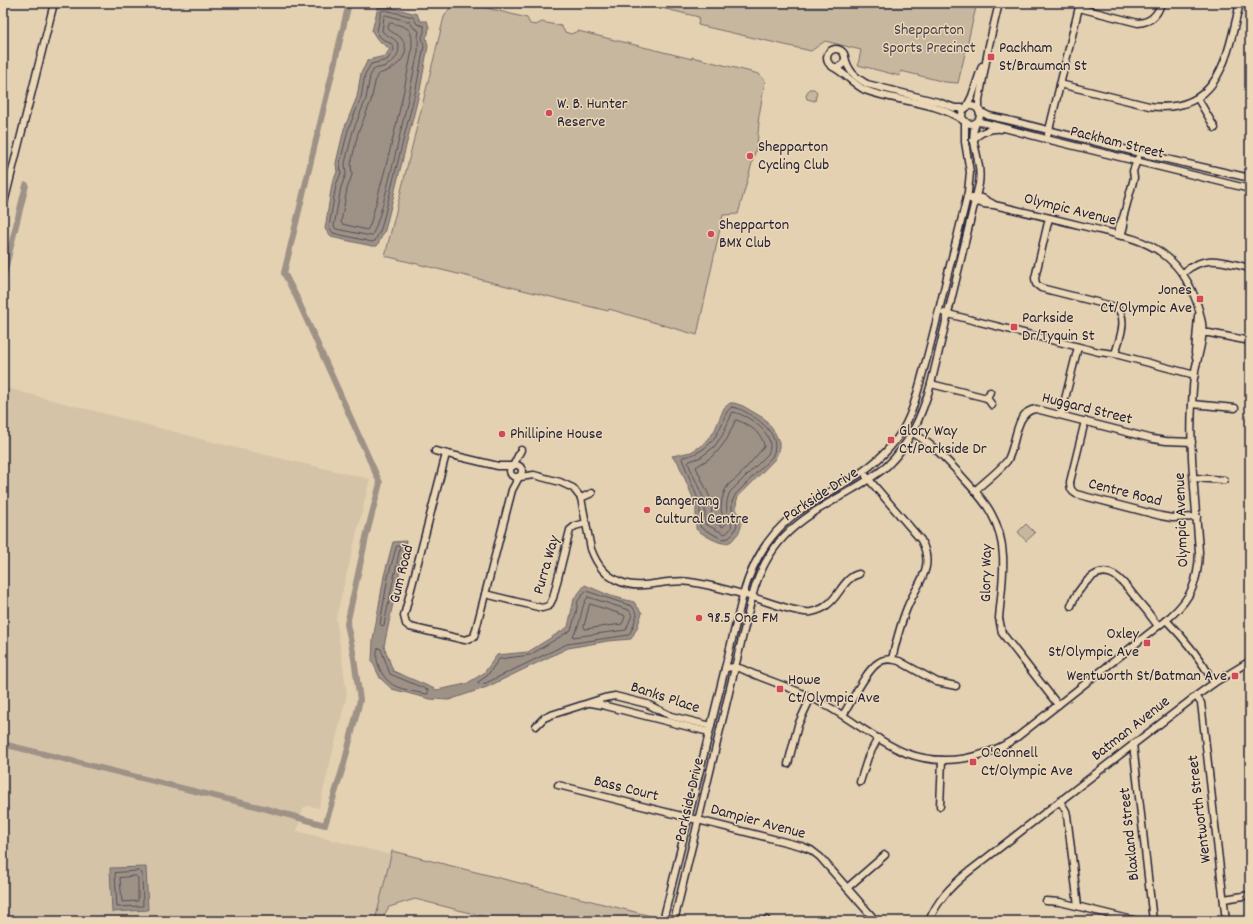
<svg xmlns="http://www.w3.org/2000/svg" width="1253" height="924" font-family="Dekko,sans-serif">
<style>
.built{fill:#d5c3a7}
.green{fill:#c8b79f;stroke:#756c6d}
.water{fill:#9e9287;stroke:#6c6569}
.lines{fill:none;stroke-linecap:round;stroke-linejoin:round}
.shore{stroke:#544f59;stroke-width:1}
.canal{stroke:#9e9287;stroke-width:6}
.minor-casing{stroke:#22223b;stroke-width:9}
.minor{stroke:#ecd8b6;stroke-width:6}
.poi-dot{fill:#d1495b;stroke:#ecd8b6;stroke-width:1.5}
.labels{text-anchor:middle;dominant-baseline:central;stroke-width:3;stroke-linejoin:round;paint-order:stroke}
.park-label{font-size:16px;fill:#43404f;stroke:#ecd8b6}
.poi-label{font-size:16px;fill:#22223b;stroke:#ecd8b6;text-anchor:start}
.street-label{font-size:16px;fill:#22223b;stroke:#ecd8b6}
</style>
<rect width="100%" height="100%" fill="#e4d1b1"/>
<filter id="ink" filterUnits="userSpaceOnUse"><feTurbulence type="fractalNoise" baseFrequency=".025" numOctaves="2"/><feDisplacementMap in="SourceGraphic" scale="8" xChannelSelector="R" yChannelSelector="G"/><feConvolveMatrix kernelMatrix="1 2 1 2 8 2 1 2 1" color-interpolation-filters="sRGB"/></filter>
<g filter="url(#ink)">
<polygon class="built" points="3,387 232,447 370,479 336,618 347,694 319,808 309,806 303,808 297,831 391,855 375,921 3,921"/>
<g class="green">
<polygon points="453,3 467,3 527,18 530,24 536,25 542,22 561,26 565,32 571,34 578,31 692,59 692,57 759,74 765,81 758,122 759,122 757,145 738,214 723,215 697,335 609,309 608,311 385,256 444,17"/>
<polygon points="641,3 977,3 958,83 945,82 901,71 900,76 858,65 861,50 825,41 811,51 698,25 699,17"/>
<polygon points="809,89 814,89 817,92 815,101 807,99 806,96"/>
<polygon points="1026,524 1035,533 1026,541 1018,532"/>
<polygon points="392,851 659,918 658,921 502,921 415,899 389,907 384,915 389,921 375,921"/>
</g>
<g class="water">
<polygon points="385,6 417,14 420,21 427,21 429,27 428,34 426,37 428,46 420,90 385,230 377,246 372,246 331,237 325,229 332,184 337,172 336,163 344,129 357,97 361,73 368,60 385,56 390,49 377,39 372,31 378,7"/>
<path d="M730,403h4l9,3 22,13 10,14 4,9v8l-4,9 -37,38c-6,14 4,18 3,30 -1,4 -3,7 -6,10 -2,3 -4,5 -8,6 -7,2 -25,-9 -31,-14v-24l-19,-45 -3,-1 -2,-3 19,-4 10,-6 13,-14 10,-24z"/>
<polygon points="406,541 384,646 393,671 437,690 466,684 484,673 497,655 528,652 568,627 574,599 585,585 611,596 634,602 642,613 637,628 631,639 608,641 568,648 487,687 449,700 430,699 392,689 380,678 372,661 373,640 384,576 393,542"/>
<polygon points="146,867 148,910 112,912 110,868"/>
</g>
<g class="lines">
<g class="shore">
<path d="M385,10l28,7 4,7 7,2v6l-2,5 2,9 -8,43 -35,140 -6,12 -3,1 -39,-9 -4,-6 7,-42 5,-12 -1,-10 8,-33 13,-32 4,-24 6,-10 16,-4 7,-10 -2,-6c-6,-3 -13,-5 -15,-13l4,-19z"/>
<path d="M386,15l24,7 3,5 6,4c-2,7 0,13 -1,21 -5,23 -37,177 -47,184l-35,-7 -2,-3 7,-39 5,-13 -1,-11 8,-32 13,-32 4,-23 4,-7c5,-1 11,-2 15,-5 7,-4 13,-14 8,-22 -4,-5 -11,-6 -15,-11l2,-14z"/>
<path d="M391,23c7,2 18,3 20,11 3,9 -1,27 -3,36 -10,52 -24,104 -38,155l-3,5 -25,-6 -1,-2 6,-33 5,-14 -1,-11 7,-31 13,-32 5,-23 2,-4c15,-3 37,-19 23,-36 -3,-4 -9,-5 -13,-9l1,-5z"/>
<path d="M732,407c7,1 12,4 17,7 15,9 33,24 23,43l-37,38 -3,7v8l5,15 -3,7 -5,6 -7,1 -22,-12v-23l-18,-45 1,-2c18,-3 30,-13 38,-31 3,-6 4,-15 11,-19z"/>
<path d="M733,412c16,3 45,23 35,42l-38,38c-3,6 -4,13 -3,20 2,10 10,14 -2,22l-20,-10v-22l-17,-39 2,-2 11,-4 13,-10 8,-11z"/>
<path d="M736,420c11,3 28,14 28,27l-25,29 -10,8 -4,6 -3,9 -1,11 5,14 -3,3 -11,-6 -1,-21 -15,-33 14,-9 8,-7 9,-12z"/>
<polygon points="397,546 399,546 400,548 384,625 382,626 380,624 388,577"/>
<polygon points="586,591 632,606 637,614 633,627 629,635 567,644 486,683 478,684 478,682 487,676 499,659 530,655 571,630 576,613 578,601"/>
<path d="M588,597l41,13 3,5 -6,15 -53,7v-2c10,-11 6,-28 15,-38z"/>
<polygon points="590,604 624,615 625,617 622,624 585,629 584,627"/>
<path d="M378,648l3,1 9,25 38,16v4c-6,0 -27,-5 -33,-8 -12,-6 -22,-25 -17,-38z"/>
<polygon points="140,871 142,873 143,906 117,907 115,873"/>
<polygon points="136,876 138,878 138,901 122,902 120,878"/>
</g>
<g class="canal">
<polyline points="3,278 26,185"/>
<polyline points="3,744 263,808 325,825 344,764 360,700 353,652 347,624 367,533 380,483 296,296 284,273 349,3"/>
</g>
<g class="minor-casing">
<g id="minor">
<path d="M1079,8l59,15c13,-1 20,-8 23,-20"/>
<circle cx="836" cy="58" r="9"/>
<path d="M845,57c3,14 10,20 22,27l71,18 17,6h10"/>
<path d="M833,67c12,6 20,17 32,23 31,12 72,11 99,31"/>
<path d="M1060,84l89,22c71,9 78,-50 91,-103"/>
<polyline points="1198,99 1215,128"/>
<circle cx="971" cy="115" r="9"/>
<polyline points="966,108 972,96 982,66"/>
<polyline points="979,110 979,100 989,45 999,3"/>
<polyline points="979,111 989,116 1008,120 1140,153 1250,178"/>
<polyline points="978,122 985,123 1046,139 1250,189"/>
<polyline points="1048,134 1080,3"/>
<path d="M973,140c6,-8 19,-12 28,-11"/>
<polyline points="972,197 982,198 993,204"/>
<polyline points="3,207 54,3"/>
<path d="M1049,218l-14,60 1,6 5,4 75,19c13,11 3,33 -1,47"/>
<polyline points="1117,235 1120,224 1123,218 1134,178 1133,171 1138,158"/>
<polyline points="1121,236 1124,226 1123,218"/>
<path d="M1183,273c23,-20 40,-11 67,-5"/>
<polyline points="944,313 1099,352 1115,354 1195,375"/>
<polyline points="1197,333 1209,333 1250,341"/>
<polyline points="1197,362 1195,353 1198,316"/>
<polyline points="931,384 987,398"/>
<polyline points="990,392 987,398 992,405"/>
<polyline points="1192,404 1235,408"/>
<polyline points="1061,415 1078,347"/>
<path d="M1085,421l-15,61c0,6 1,9 6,12l85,22 11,2 25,-1"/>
<path d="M909,431c20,10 34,25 49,41 11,13 25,26 33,41 19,33 11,69 8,105l3,15 56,72"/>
<polyline points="435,451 498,466 512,466"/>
<polyline points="446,454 404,616 406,624 410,627 465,640 474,637 512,490 519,477"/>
<circle cx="516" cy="471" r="6"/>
<polyline points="513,466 521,450"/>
<path d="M866,476l55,64c15,29 -4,43 -14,68 -7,17 -11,34 -15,51"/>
<path d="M520,477l14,-2 26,7 13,6 8,10 10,51c6,16 14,27 30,33 21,9 46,-4 69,0 20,3 42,9 62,15 14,4 46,17 59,15 5,-1 12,-3 16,-7 12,-8 17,-28 32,-31"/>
<polyline points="1194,478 1224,480"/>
<path d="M975,491c10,-10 23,-19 32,-30 10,-15 7,-50 29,-52l117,30 13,2 26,1"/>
<polyline points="581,498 592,493"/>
<polyline points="485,594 542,608 549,606 553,598 570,530 575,526 586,523"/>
<path d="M1071,606c4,-11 9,-18 17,-26 20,-19 35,1 47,17 8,9 16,19 23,29"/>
<path d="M1166,620c19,19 35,39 48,63"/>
<path d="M725,668l10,-1 7,2c25,12 53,19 78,33 29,15 56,39 86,51 37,14 79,6 110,-15l155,-122c21,-19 27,-35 28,-64 -3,-49 -10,-99 -7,-148 1,-14 1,-30 5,-42 3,-13 7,-26 5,-39 -5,-27 -17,-53 -40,-70 -20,-15 -47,-19 -71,-25 -32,-8 -65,-16 -97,-23 -11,0 -18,-2 -27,-8"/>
<polyline points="1196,696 1201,703 1202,711 1226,921"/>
<polyline points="591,703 602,705 709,732"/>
<path d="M843,715c8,-12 23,-45 35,-52 6,-5 13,-4 21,-2l38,21 19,4"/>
<polyline points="536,726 544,718 551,715 604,698 615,696 647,704 671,716 711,726"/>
<polyline points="1133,744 1153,921"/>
<polyline points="788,764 798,725 811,697"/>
<polyline points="860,782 868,757 878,738"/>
<polyline points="558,785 801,846 811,850 820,857 876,921"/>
<polyline points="1060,801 1066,811 1067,815 1078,906"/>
<polyline points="940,806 942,760"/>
<polyline points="847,888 885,855"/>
<polyline points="1224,899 1250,895"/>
<polyline points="1046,901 1060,902 1137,921"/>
<polyline points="766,920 767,921"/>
<path d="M663,921l80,-326c9,-32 26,-61 52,-81 31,-23 70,-37 96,-68 19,-21 25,-48 32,-74 6,-21 11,-41 16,-62 9,-39 20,-78 29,-118l2,-20 -5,-30v-21"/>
<path d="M674,921l78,-324c14,-53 42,-75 89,-101 15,-9 32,-18 46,-30 23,-22 35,-51 44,-82l48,-200c1,-8 1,-15 -1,-23 -2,-13 -8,-25 -2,-38"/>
<path d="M929,921c8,-20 21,-34 38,-48l229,-177 18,-13 36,-22"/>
</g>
</g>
<use href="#minor" class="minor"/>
</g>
</g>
<g class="poi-dot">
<rect x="987" y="53" width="8" height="8" rx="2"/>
<circle cx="549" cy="113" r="4"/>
<circle cx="750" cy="156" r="4"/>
<circle cx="711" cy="234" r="4"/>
<rect x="1196" y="295" width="8" height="8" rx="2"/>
<rect x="1010" y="323" width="8" height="8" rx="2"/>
<circle cx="502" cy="434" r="4"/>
<rect x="887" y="436" width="8" height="8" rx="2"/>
<circle cx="647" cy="510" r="4"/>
<circle cx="699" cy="618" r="4"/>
<rect x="1143" y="639" width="8" height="8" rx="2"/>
<rect x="1231" y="672" width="8" height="8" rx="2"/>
<rect x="776" y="685" width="8" height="8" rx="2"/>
<rect x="969" y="758" width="8" height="8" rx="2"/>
</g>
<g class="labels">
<g class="park-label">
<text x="929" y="30">Shepparton<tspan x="929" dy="18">Sports Precinct</tspan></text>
</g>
<g class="poi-label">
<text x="999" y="48">Packham<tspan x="999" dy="18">St/Brauman St</tspan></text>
<text x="557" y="104">W. B. Hunter<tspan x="557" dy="18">Reserve</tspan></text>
<text x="758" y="147">Shepparton<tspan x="758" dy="18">Cycling Club</tspan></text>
<text x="719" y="225">Shepparton<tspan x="719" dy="18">BMX Club</tspan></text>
<text x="1192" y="290" text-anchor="end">Jones<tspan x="1192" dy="18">Ct/Olympic Ave</tspan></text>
<text x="1022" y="318">Parkside<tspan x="1022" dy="18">Dr/Tyquin St</tspan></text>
<text x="899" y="431">Glory Way<tspan x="899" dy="18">Ct/Parkside Dr</tspan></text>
<text x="510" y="434">Phillipine House</text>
<text x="655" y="501">Bangerang<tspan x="655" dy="18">Cultural Centre</tspan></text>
<text x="707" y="618">98.5 One FM</text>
<text x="1139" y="634" text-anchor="end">Oxley<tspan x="1139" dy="18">St/Olympic Ave</tspan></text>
<text x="1227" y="676" text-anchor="end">Wentworth St/Batman Ave</text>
<text x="788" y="680">Howe<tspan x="788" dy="18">Ct/Olympic Ave</tspan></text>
<text x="981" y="753">O'Connell<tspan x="981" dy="18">Ct/Olympic Ave</tspan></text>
</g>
<g class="street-label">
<text transform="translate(1117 143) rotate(14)">Packham Street</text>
<text transform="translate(1070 210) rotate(14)">Olympic Avenue</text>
<text transform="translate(1087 409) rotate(14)">Huggard Street</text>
<text transform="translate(1125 493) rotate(14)">Centre Road</text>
<text transform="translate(821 495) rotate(-33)">Parkside Drive</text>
<text transform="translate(1182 520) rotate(-92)">Olympic Avenue</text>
<text transform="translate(547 565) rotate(-74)">Purra Way</text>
<text transform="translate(987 573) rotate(-89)">Glory Way</text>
<text transform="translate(402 574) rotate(-76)">Gum Road</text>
<text transform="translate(665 698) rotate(18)">Banks Place</text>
<text transform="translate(1131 729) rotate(-38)">Batman Avenue</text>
<text transform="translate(626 789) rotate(14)">Bass Court</text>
<text transform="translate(690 800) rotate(-77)">Parkside Drive</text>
<text transform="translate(1200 809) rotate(-97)">Wentworth Street</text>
<text transform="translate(758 822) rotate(15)">Dampier Avenue</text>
<text transform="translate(1130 834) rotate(-96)">Blaxland Street</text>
</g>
</g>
<rect width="1253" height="924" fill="none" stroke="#ecd8b6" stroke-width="16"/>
<rect x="8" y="8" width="1237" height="908" fill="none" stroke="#22223b" stroke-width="1.5" filter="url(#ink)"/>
</svg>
